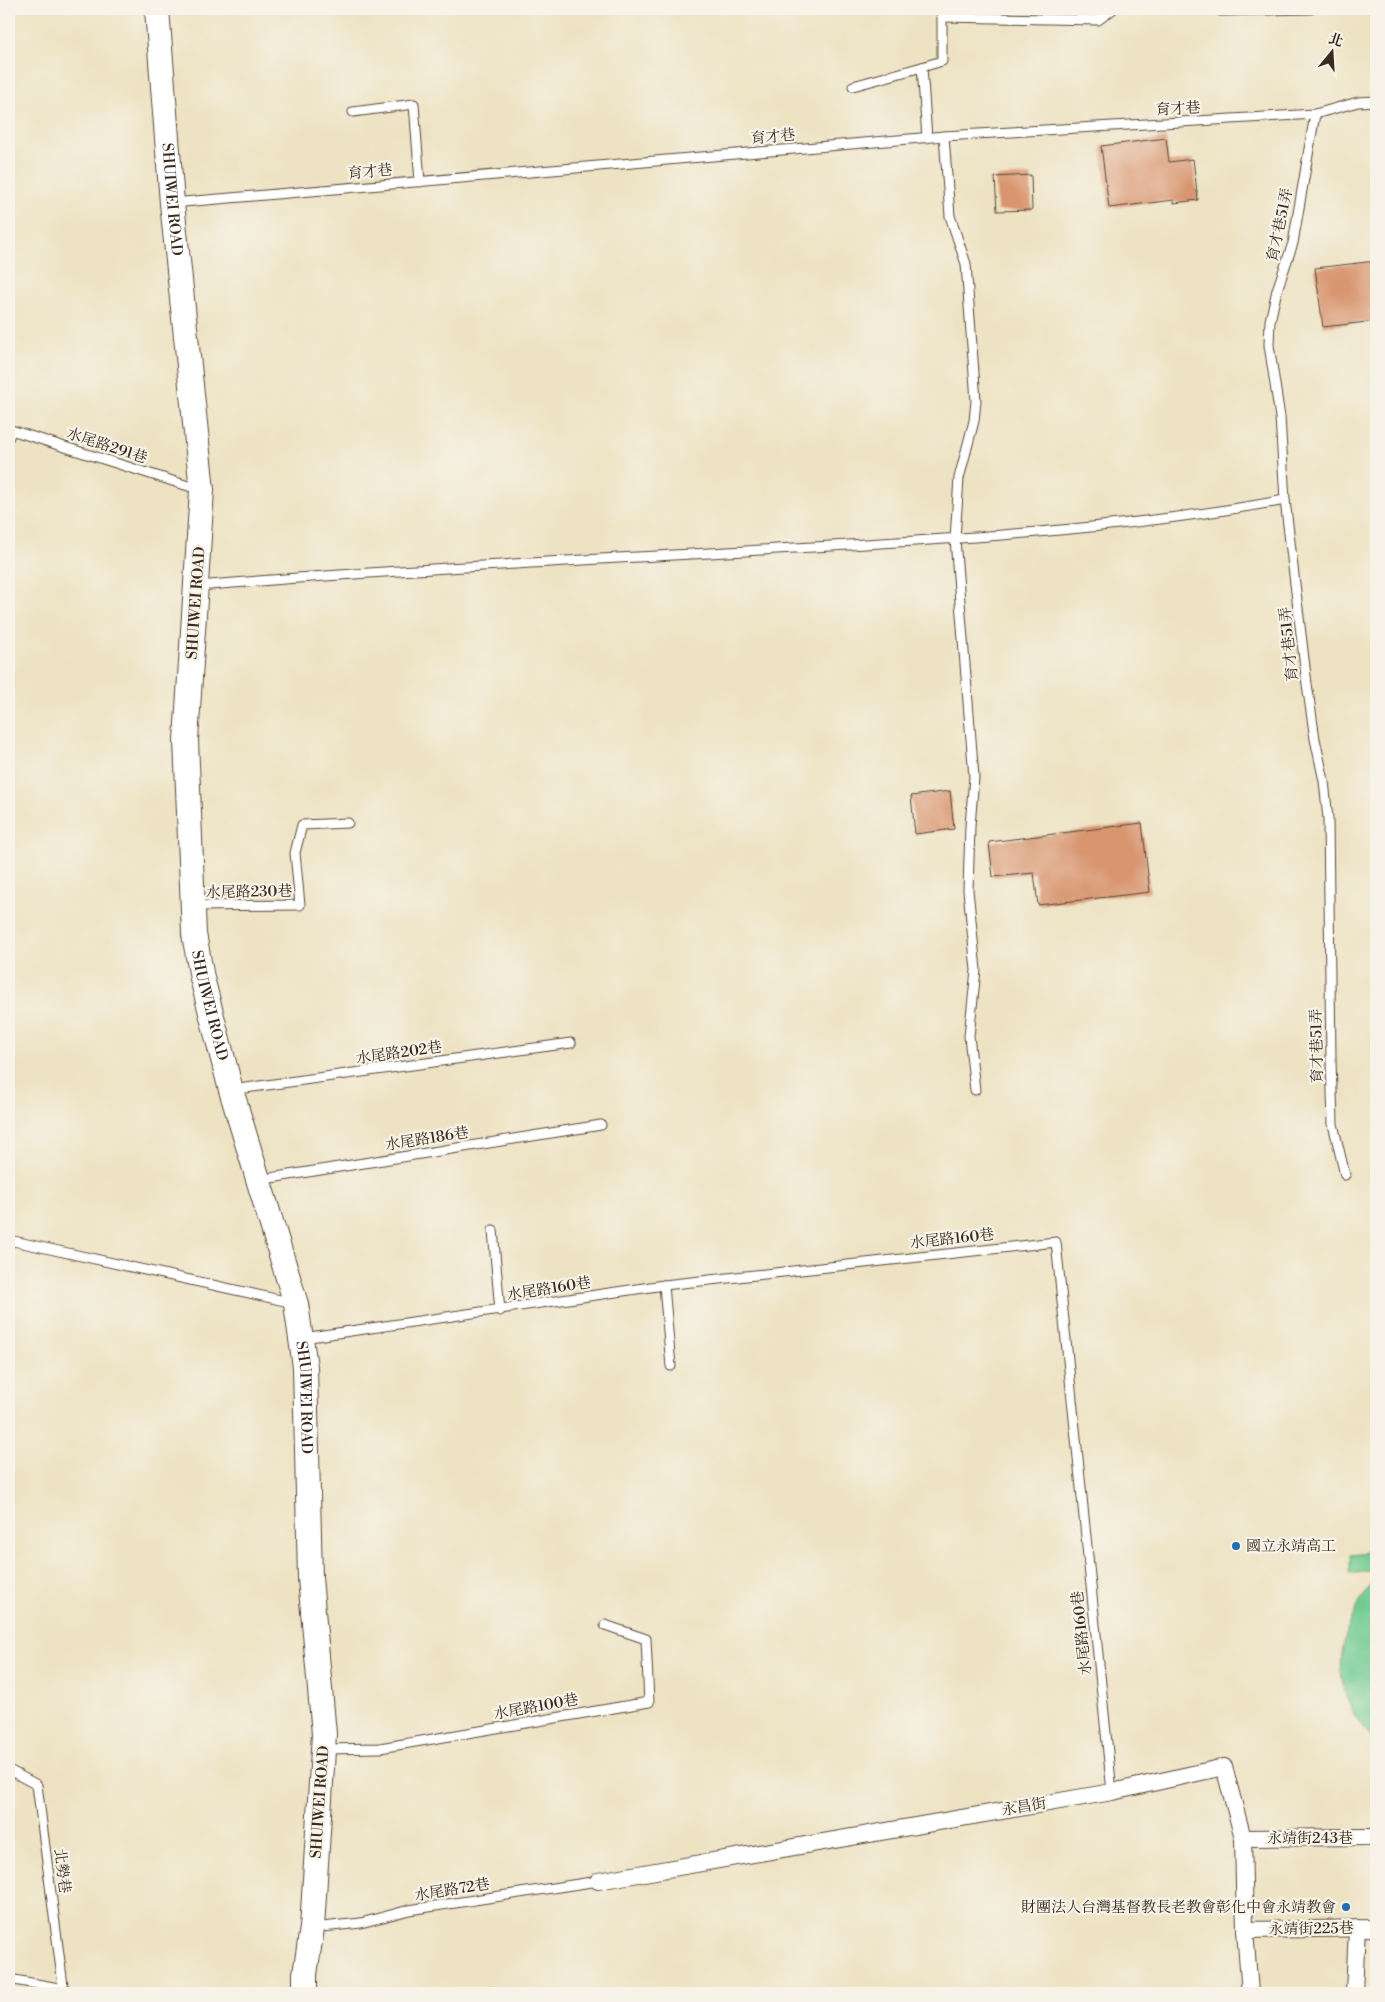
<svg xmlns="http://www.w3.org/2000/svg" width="1385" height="2002" font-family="'Libre Bodoni','Noto Serif TC',serif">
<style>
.green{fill:#71cb92;stroke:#567a58}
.building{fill:#d8956f}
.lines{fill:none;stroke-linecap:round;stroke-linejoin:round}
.lane-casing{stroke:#564637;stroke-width:11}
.street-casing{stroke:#564637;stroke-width:18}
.secondary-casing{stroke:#564637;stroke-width:26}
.lane{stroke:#fff;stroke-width:9}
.street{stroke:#fff;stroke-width:16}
.secondary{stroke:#fff;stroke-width:24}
.poi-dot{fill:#1f6fb2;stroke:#f7f3e8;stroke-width:2}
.labels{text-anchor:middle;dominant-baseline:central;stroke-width:4.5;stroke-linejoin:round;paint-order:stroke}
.street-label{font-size:15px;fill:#3b2a1e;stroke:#f7f3e8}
.poi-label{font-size:15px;fill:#3b2a1e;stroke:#f7f3e8;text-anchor:start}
</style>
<rect width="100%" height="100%" fill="#f7f3e8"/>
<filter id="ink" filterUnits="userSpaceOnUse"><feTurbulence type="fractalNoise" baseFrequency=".02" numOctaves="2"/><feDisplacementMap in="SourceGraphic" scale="10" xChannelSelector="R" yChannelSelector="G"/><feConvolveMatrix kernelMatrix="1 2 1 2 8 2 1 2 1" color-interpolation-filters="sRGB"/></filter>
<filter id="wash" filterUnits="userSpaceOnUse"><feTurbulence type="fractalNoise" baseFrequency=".0096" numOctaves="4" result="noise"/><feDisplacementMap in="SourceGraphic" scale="20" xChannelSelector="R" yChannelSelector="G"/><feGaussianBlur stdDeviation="1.12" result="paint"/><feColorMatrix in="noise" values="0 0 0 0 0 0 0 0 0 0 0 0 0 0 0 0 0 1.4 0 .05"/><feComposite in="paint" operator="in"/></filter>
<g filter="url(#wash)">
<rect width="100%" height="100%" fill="#ede2c2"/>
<g class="green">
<polygon points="1376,1551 1376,1570 1350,1574 1350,1554"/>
<path d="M1376,1578v62l-5,15v19l5,16v51c-53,-49 -39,-112 0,-163z"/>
</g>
<g id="blocks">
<g class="building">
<polygon points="1166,138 1169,162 1193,159 1198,200 1174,203 1174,200 1109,208 1101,146"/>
<polygon points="1031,175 1032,210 997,211 995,177"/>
<polygon points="1376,261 1376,321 1323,327 1315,268"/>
<polygon points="950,791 954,829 915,834 911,796"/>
<polygon points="1142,823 1150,892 1038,905 1034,873 993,877 989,842"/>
</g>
</g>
</g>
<g filter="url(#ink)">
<use href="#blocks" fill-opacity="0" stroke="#564637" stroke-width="1"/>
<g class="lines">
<g class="lane-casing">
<g id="lane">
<polyline points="1221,9 1221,11 1311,9"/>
<polyline points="942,17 1098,20 1113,9"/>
<polyline points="853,86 922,67"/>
<polyline points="353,112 414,104 420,182"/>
<polyline points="1315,114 1293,243 1277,290 1270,321 1269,345 1280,417 1285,500 1307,684 1315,739 1324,781 1328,819 1331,1060 1333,1124 1345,1175"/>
<polyline points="944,136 950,216 966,264 976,401 974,421 959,478 955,539 974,777 970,826 968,890 976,970 969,1036 975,1090"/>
<polyline points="927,138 922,67 942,61 942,9"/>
<polyline points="172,203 944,136 1315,114 1358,102 1376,101"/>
<polyline points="9,437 11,430 201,490"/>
<path d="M198,586c198,-17 397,-26 596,-38 164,-9 329,-18 491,-48"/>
<polyline points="194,906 300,905 295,853 302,825 348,823"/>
<polyline points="231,1090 571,1043"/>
<polyline points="258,1180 601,1125"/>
<polyline points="493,1230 500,1311"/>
<polyline points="9,1240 294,1303"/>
<polyline points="664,1285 671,1366"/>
<polyline points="303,1338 664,1285 1056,1242 1112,1792"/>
<polyline points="324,1749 380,1748 649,1702 646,1639 605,1625"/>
<polyline points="9,1770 37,1785 64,1993"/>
<polyline points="312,1928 361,1923 409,1910 598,1881"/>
<polyline points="9,1979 64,1989"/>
<polyline points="490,1992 490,1993"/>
</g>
</g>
<g class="street-casing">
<g id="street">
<polyline points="1243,1838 1376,1837"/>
<polyline points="598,1881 1112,1792 1224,1767 1243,1838 1245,1930 1250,1993"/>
<polyline points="1245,1930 1376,1928"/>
<polyline points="1354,1993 1357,1928"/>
</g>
</g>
<g class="secondary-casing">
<g id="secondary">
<path id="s1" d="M157,9l15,194 30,287 -16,250 8,194 8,44 29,112 65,214 9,63 5,211 14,156 -12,194 -7,46v19"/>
</g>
</g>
<use href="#lane" class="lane"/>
<use href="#street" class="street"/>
<use href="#secondary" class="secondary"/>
</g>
</g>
<g class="poi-dot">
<circle cx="1236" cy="1546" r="5"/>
<circle cx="1346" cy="1907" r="5"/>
</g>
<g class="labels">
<g class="street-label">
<text transform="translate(1178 109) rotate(-3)">育才巷</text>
<text transform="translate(773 137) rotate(-5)">育才巷</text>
<text transform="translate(370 172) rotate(-5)">育才巷</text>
<text stroke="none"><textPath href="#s1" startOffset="191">SHUIWEI ROAD</textPath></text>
<text transform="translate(1280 225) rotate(-78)">育才巷51弄</text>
<text transform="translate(107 446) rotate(18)">水尾路291巷</text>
<text transform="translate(196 603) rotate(-86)">SHUIWEI ROAD</text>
<text transform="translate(1289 644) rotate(-96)">育才巷51弄</text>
<text transform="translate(249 892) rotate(-1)">水尾路230巷</text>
<text stroke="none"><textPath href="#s1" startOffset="1001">SHUIWEI ROAD</textPath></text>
<text transform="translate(1317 1046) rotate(-91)">育才巷51弄</text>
<text transform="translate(399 1053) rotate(-8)">水尾路202巷</text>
<text transform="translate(427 1139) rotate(-9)">水尾路186巷</text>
<text transform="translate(952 1239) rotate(-6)">水尾路160巷</text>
<text transform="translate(549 1289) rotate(-9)">水尾路160巷</text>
<text stroke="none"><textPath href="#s1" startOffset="1406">SHUIWEI ROAD</textPath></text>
<text transform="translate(1082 1633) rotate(-96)">水尾路160巷</text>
<text transform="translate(536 1707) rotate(-10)">水尾路100巷</text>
<text transform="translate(320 1802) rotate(-86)">SHUIWEI ROAD</text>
<text transform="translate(1024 1807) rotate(-10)">永昌街</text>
<text x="1310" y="1838">永靖街243巷</text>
<text transform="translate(62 1871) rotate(83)">北勢巷</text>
<text transform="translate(452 1890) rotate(-9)">水尾路72巷</text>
<text transform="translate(1311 1929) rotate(-1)">永靖街225巷</text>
</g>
<g class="poi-label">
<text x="1246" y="1546">國立永靖高工</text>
<text x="1336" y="1907" text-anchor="end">財團法人台灣基督教長老教會彰化中會永靖教會</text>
</g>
</g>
<rect width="1385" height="2002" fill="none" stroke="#f7f3e8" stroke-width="30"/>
<g transform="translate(1332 52) rotate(18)" stroke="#f7f3e8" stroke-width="4" paint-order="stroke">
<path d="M0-4L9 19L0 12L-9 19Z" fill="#3b2a1e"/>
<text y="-8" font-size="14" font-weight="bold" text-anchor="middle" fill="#3b2a1e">北</text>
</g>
</svg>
